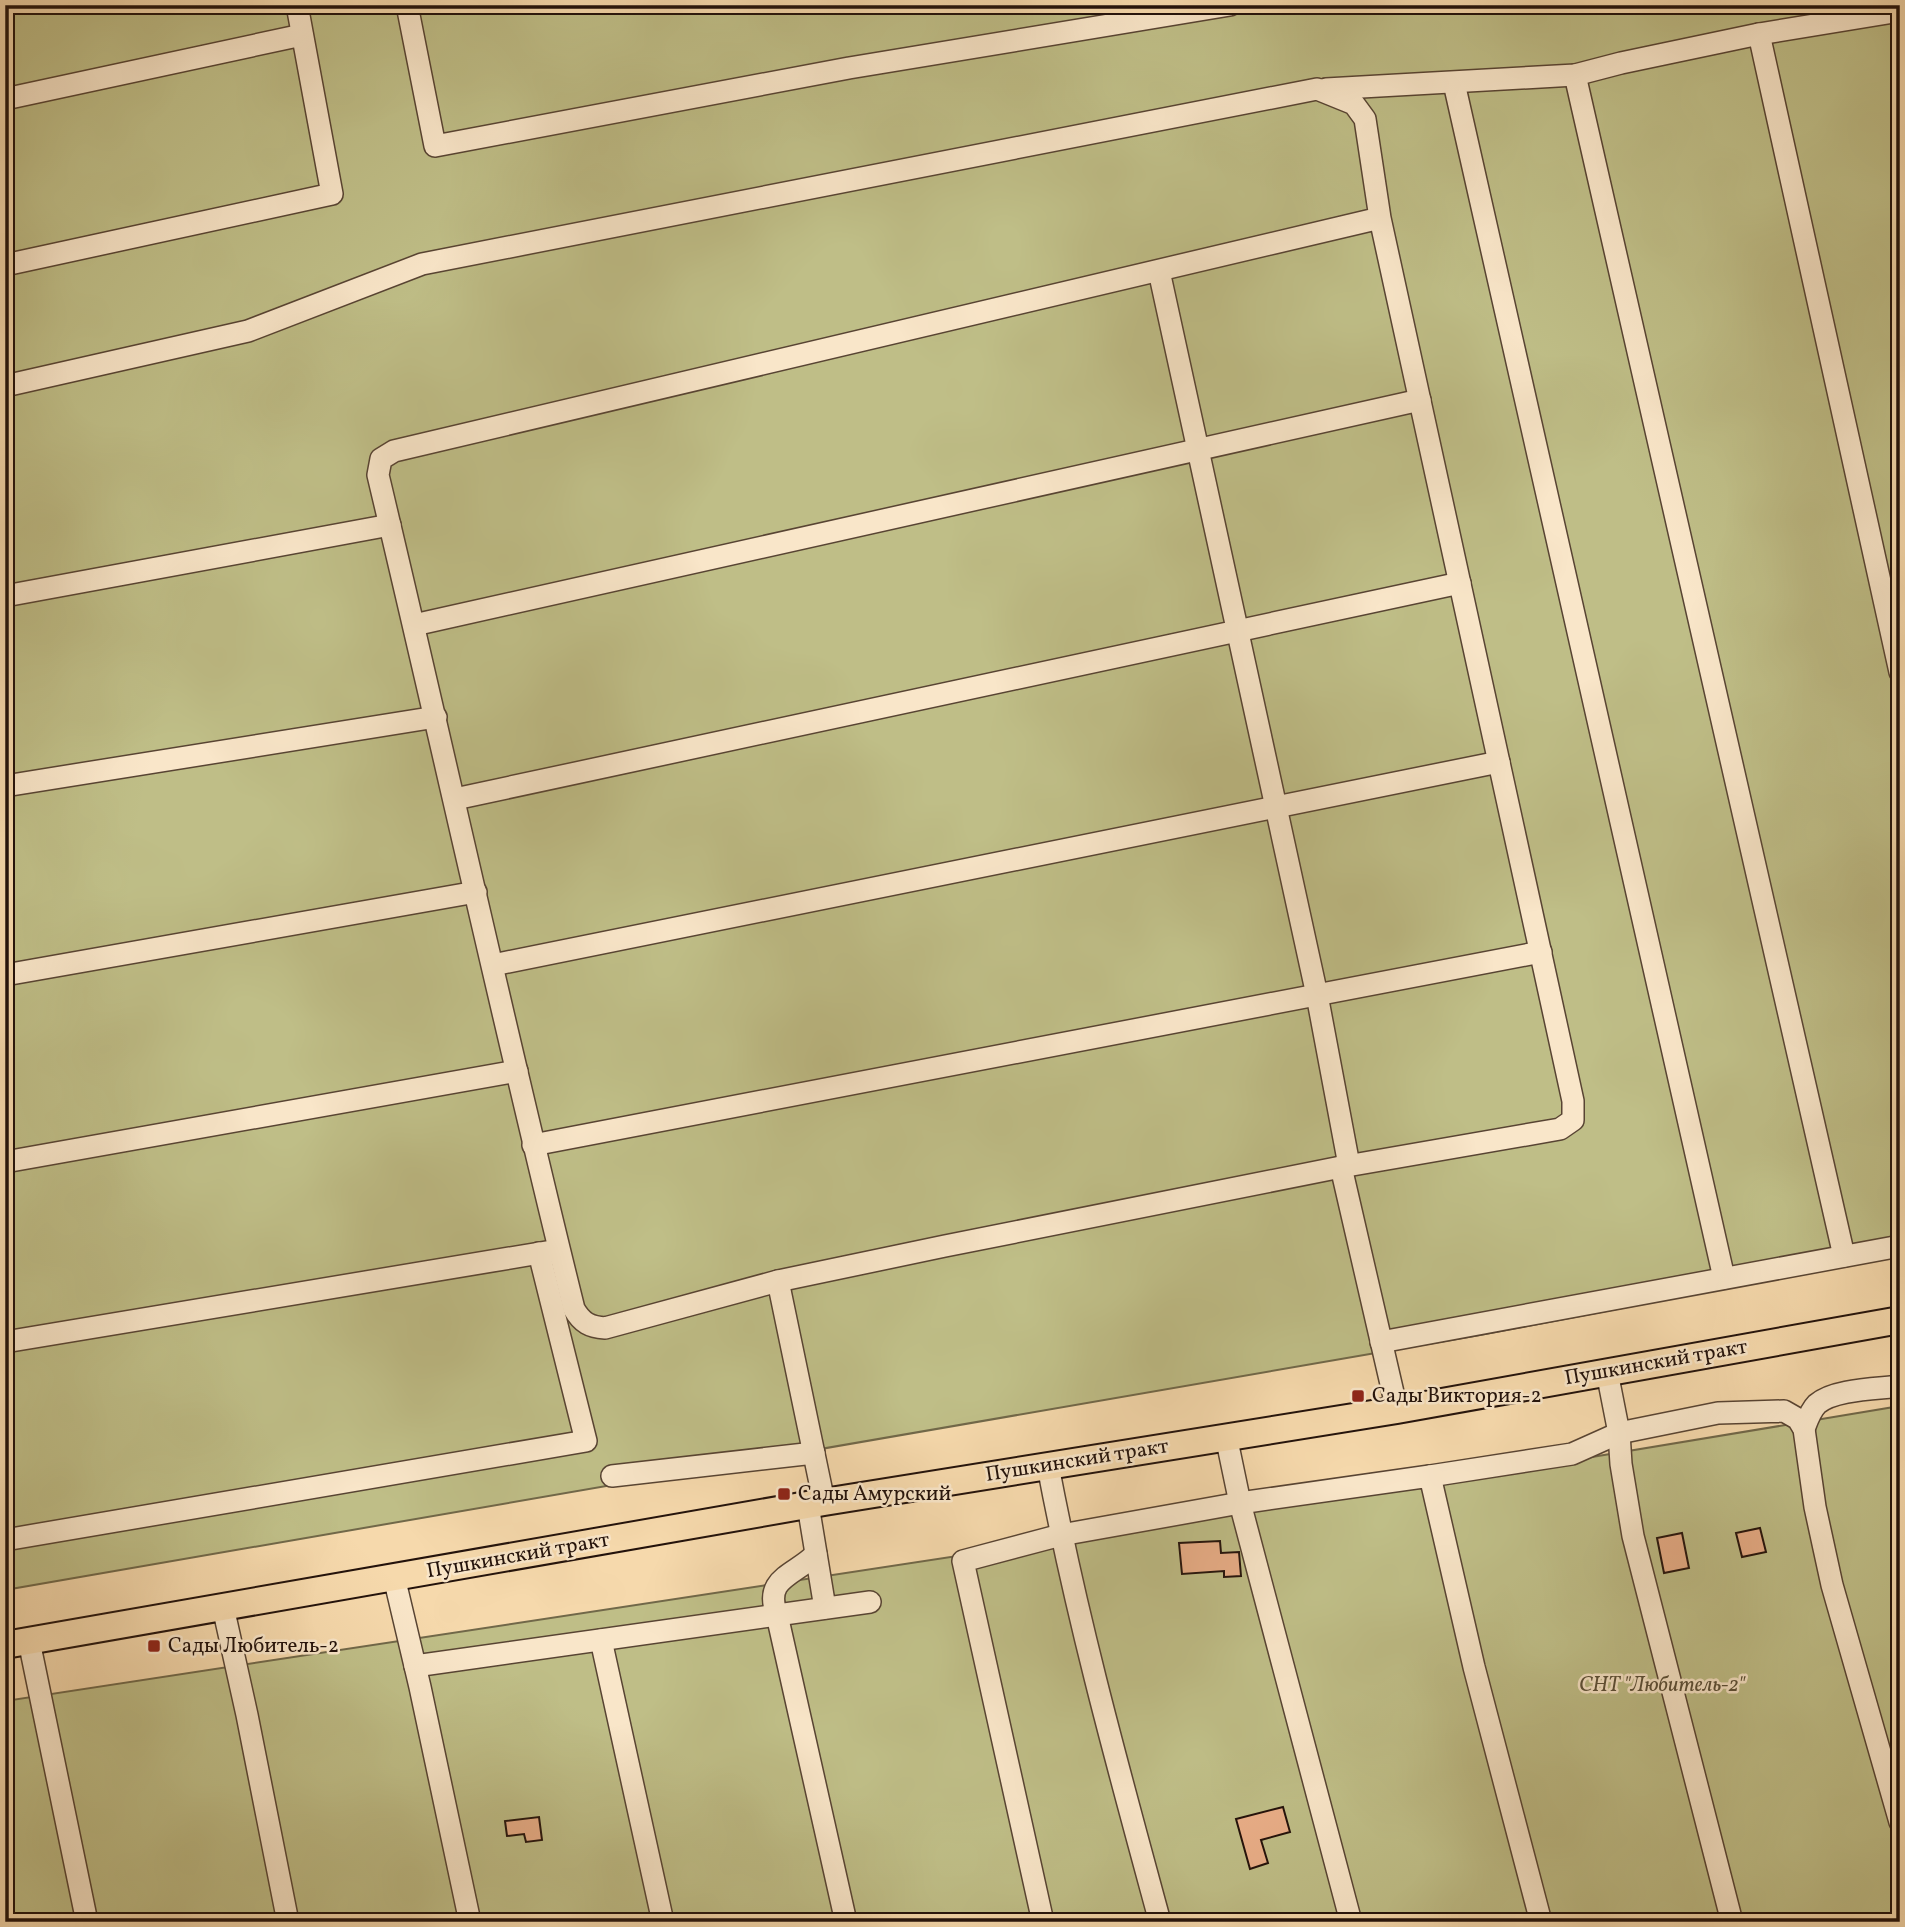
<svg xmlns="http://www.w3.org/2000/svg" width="1905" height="1927" font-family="Vollkorn,serif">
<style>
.green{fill:#bfbe87;stroke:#716849;stroke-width:2}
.building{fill:#eaaf89;stroke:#23120b;stroke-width:2}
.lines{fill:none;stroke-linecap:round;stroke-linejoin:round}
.minor-casing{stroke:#584433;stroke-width:24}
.major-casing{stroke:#23120b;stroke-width:30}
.minor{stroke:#f9e6c9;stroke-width:21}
.major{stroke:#f6d9ac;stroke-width:26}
.poi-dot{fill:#8f2418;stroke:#f9e6c9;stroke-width:2.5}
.labels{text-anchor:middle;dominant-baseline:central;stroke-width:5;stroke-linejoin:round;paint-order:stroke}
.street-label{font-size:21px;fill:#23120b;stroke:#f9e6c9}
.poi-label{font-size:21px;fill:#23120b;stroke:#f9e6c9;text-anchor:start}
.park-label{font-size:21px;font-style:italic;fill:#5a4e36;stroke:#f9e6c9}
</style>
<rect width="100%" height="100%" fill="#f6d9ac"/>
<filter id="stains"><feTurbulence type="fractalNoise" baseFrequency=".00286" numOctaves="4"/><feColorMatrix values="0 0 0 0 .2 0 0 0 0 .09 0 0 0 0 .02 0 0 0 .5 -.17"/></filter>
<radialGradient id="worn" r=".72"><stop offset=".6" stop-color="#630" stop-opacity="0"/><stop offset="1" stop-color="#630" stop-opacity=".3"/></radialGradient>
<g class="green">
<polygon points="5,5 1900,5 1900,1255 1480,1335 5,1590"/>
<polygon points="1900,1406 1900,1922 5,1922 5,1701 1411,1487"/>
</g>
<g class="building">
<polygon points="1760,1528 1766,1552 1742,1557 1736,1533"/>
<polygon points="1682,1533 1689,1568 1664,1573 1657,1538"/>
<polygon points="1220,1541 1221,1553 1239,1552 1241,1576 1224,1577 1224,1571 1182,1574 1179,1543"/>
<polygon points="1283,1807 1290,1832 1261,1840 1268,1863 1250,1869 1236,1819"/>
<polygon points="539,1817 542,1840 526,1842 524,1834 507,1836 505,1821"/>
</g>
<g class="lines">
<g class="minor-casing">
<g id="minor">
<polyline points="407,5 435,146 849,68 1230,5"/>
<polyline points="1759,34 1900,672"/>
<polyline points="1575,75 1844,1256"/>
<polyline points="1454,83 1724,1278"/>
<polyline points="1326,89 1575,75 1621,63 1759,34 1900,11"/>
<polyline points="5,99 302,35"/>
<polyline points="5,265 332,194 297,5"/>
<polyline points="1159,271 1317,995 1349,1165"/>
<path d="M5,386l243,-55 174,-67 895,-175 37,15 11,15 15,99 193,883v19l-13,9 -219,38 -396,79 -167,35 -173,47c-15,-1 -23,-5 -31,-19 -69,-277 -130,-557 -196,-834l3,-16 13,-8 986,-233"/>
<polyline points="5,596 390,525"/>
<polyline points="414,625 1420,400"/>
<polyline points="5,786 436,717"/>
<polyline points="455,799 1460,583"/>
<polyline points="493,965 1499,762"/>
<polyline points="5,975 476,892"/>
<polyline points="533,1145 1541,952"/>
<polyline points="5,1162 517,1071"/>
<polyline points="1341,1167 1397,1410"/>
<polyline points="778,1281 824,1502"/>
<polyline points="5,1342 552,1251"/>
<polyline points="1381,1342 1900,1246"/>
<polyline points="1607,1372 1619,1433 1621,1464 1633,1536 1732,1922"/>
<path d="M1804,1429c3,-8 6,-18 13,-25 17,-15 60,-15 83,-18"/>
<polyline points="1226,1436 1240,1503 1351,1922"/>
<path d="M1048,1466c29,154 71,305 112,456"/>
<polyline points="612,1476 814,1453"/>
<polyline points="1430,1476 1572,1454 1619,1433 1718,1413 1784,1411 1798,1419 1804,1429 1815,1507 1832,1585 1900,1822"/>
<polyline points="808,1505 825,1608"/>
<polyline points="5,1540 586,1441 539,1253"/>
<path d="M816,1554c-22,22 -53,24 -39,61l69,307"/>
<polyline points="394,1577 420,1687 470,1922"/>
<polyline points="223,1607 247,1715 288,1922"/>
<polyline points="601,1640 663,1922"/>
<polyline points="29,1641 87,1922"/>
<polyline points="415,1666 870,1602"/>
<polyline points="1043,1922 963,1561 1061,1535 1240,1503 1430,1476 1474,1667 1541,1922"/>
</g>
</g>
<g class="major-casing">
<polyline id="major" points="5,1645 824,1502 1397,1410 1900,1320"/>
</g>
<use href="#minor" class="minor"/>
<use href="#major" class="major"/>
</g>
<g class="poi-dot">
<rect x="1351" y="1389" width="14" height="14" rx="3.5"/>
<rect x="777" y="1487" width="14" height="14" rx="3.5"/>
<rect x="147" y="1639" width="14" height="14" rx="3.5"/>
</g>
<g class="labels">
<g class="street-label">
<text transform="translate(1656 1363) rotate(-10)">Пушкинский тракт</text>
<text transform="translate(1077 1461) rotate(-9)">Пушкинский тракт</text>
<text transform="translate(518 1556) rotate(-10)">Пушкинский тракт</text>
</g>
<g class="poi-label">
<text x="1372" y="1396">Сады Виктория-2</text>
<text x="798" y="1494">Сады Амурский</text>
<text x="168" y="1646">Сады Любитель-2</text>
</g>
<g class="park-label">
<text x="1662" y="1685">СНТ "Любитель-2"</text>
</g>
</g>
<rect width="1905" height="1927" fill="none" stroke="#f6d9ac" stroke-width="28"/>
<rect x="7" y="7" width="1891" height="1913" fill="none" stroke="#23120b" stroke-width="3.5"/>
<rect x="14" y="14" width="1877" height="1899" fill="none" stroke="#23120b" stroke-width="2"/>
<rect width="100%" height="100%" filter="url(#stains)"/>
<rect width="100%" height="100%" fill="url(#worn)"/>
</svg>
